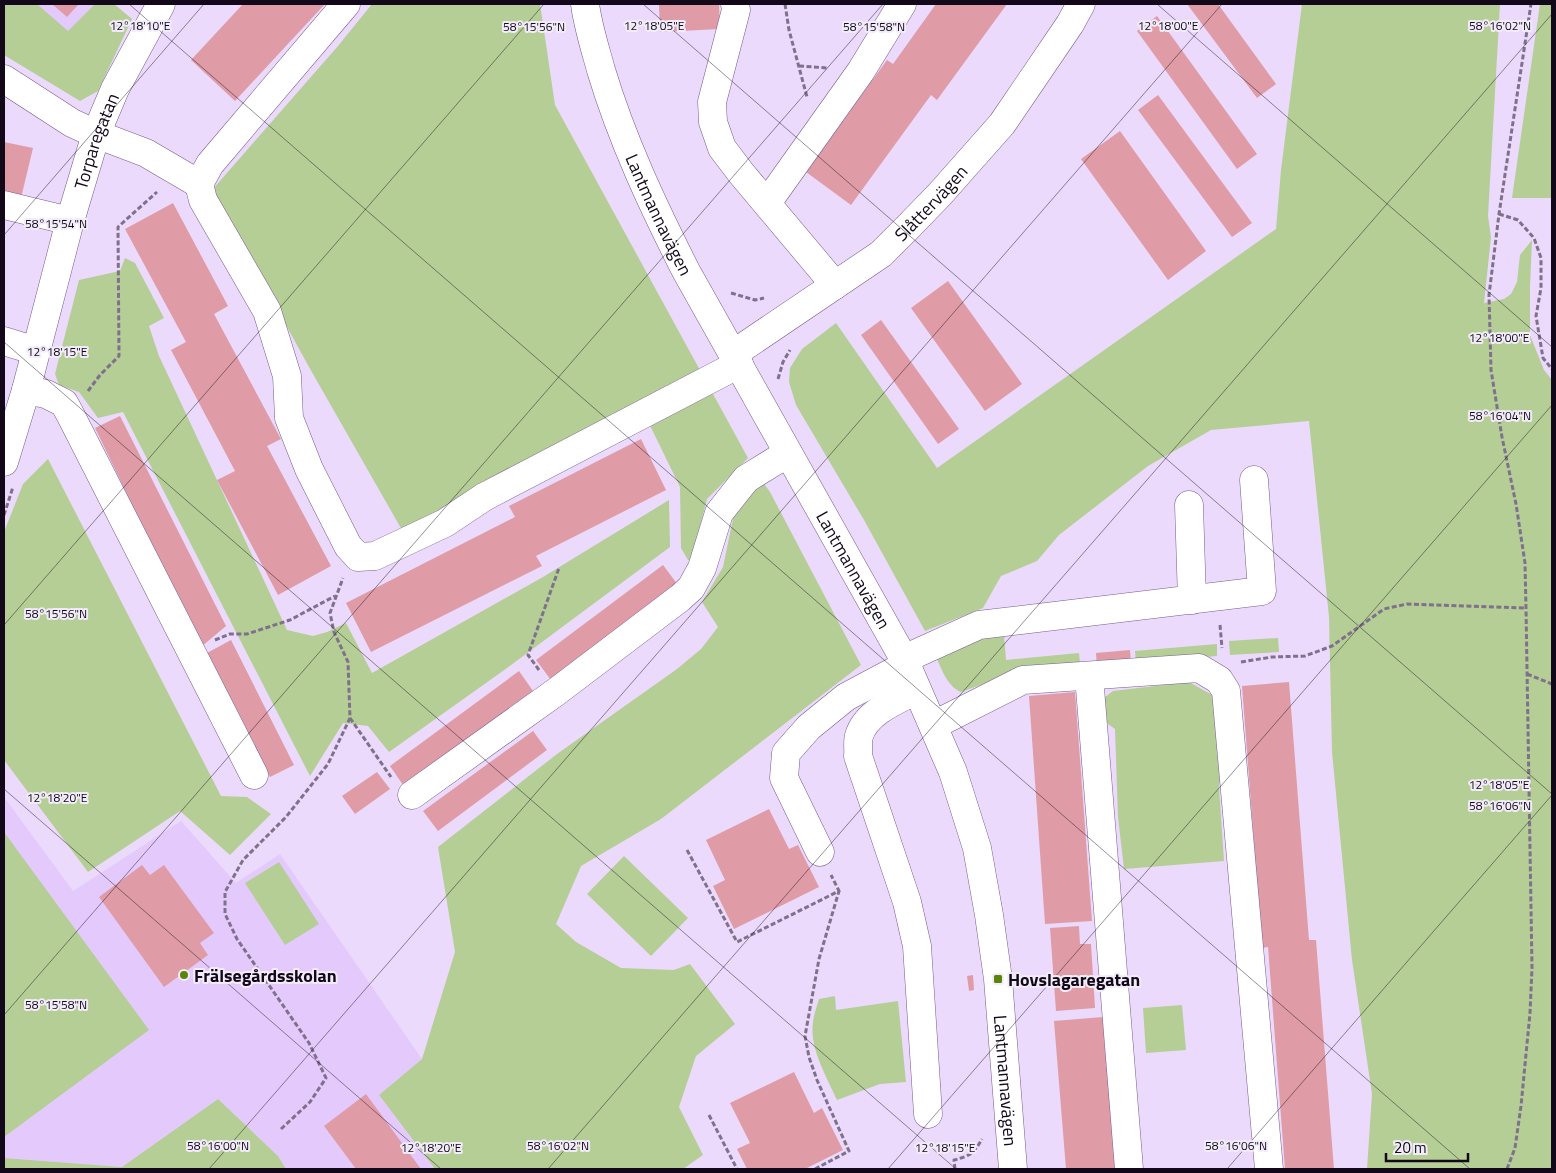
<svg xmlns="http://www.w3.org/2000/svg" width="1556" height="1173" font-family="'Titillium Web',sans-serif">
<style>
.built{fill:#e4cafc}
.green{fill:#b4ce96}
.building{fill:#df9ca7}
.lines{fill:none;stroke-linecap:round;stroke-linejoin:round}
.minor-casing{stroke:#765c8d;stroke-width:29}
.path{stroke:#7f718b;stroke-width:3;stroke-dasharray:5 2.5;stroke-linecap:butt}
.minor{stroke:#fff;stroke-width:28}
.ticks{fill:none;stroke:#12081a;stroke-width:1;stroke-opacity:0.45}
.poi-dot{fill:#5b840a;stroke:#f2ecf8;stroke-width:2}
.labels{text-anchor:middle;dominant-baseline:central;stroke-width:4;stroke-linejoin:round;paint-order:stroke}
.street-label{font-size:18px;fill:#12081a;stroke:#f2ecf8}
.poi-label{font-size:18px;font-weight:bold;fill:#12081a;stroke:#f2ecf8;text-anchor:start}
.ticks-label{font-size:12px;text-anchor:middle;fill:#12081a;stroke:#f2ecf8;stroke-width:4;stroke-linejoin:round;paint-order:stroke}
</style>
<rect width="100%" height="100%" fill="#ebdafb"/>
<g class="built">
<polygon points="37,4 95,4 68,32"/>
<polygon points="4,797 73,891 181,821 236,883 280,854 422,1059 379,1095 435,1169 286,1169 278,1156 218,1099 122,1167 4,1158"/>
</g>
<g class="green">
<polygon points="4,4 37,4 68,31 95,4 114,4 132,19 98,91 80,101 4,55"/>
<polygon points="372,4 540,4 555,105 748,458 707,499 691,561 688,560 681,548 680,487 640,405 402,530 309,367 212,190 338,46"/>
<polygon points="1302,4 1500,4 1488,216 1491,237 1484,303 1504,299 1511,294 1517,282 1520,255 1532,240 1530,286 1530,335 1544,370 1552,380 1552,1169 1367,1169 1372,1094 1352,960 1332,752 1329,617 1309,421 1211,430 1148,466 1059,535 1037,561 1001,576 983,608 925,631 864,520 796,405 789,382 790,368 802,349 836,323 937,468 1276,229 1281,170"/>
<polygon points="1540,4 1552,4 1552,198 1512,198"/>
<polygon points="125,258 135,263 164,318 149,326 159,356 287,630 313,636 327,632 346,623 372,673 543,577 669,500 670,547 507,668 389,752 368,726 343,723 310,776 123,412 98,418 79,392 59,385 55,374 79,280 120,271"/>
<polygon points="48,459 221,796 247,797 271,814 230,855 180,811 88,872 4,760 4,532 23,484"/>
<polygon points="762,481 770,492 861,665 661,819 581,866 556,924 576,942 621,968 674,970 690,964 735,1024 696,1056 679,1107 703,1155 683,1169 435,1169 379,1095 422,1059 455,952 438,847 557,754 677,669 701,649 718,627 702,602 723,567 735,509"/>
<path d="M1004,635l2,25 73,-7 1,10 -72,12 -47,17c-13,-5 -19,-22 -25,-35l49,-21z"/>
<polygon points="1278,638 1279,652 1230,655 1229,641"/>
<polygon points="1217,644 1217,656 1136,663 1135,651"/>
<polygon points="1189,682 1212,695 1223,743 1219,787 1224,861 1124,869 1118,817 1115,729 1108,724 1101,710 1105,697 1113,691"/>
<polygon points="4,832 149,1030 4,1137"/>
<polygon points="624,856 688,918 651,956 587,894"/>
<polygon points="279,862 319,924 285,945 245,883"/>
<path d="M835,996l1,14 62,-9 8,81 -26,2 -43,16c-10,-23 -28,-52 -24,-78 1,-8 4,-16 6,-23z"/>
<polygon points="1182,1005 1186,1050 1146,1053 1143,1008"/>
<polygon points="218,1099 278,1156 286,1169 4,1169 4,1158 122,1167"/>
</g>
<g class="building">
<polygon points="52,4 79,4 67,17"/>
<polygon points="243,4 325,4 235,101 191,60"/>
<polygon points="659,4 719,4 720,29 660,32"/>
<polygon points="936,4 1007,4 937,100 931,95 851,205 806,172 887,60 893,64"/>
<polygon points="1187,4 1218,4 1276,84 1257,98"/>
<polygon points="1157,16 1257,154 1237,169 1137,31"/>
<polygon points="1158,95 1252,223 1232,237 1138,110"/>
<polygon points="1120,131 1206,251 1168,280 1081,159"/>
<polygon points="4,142 33,148 21,198 4,194"/>
<polygon points="173,203 228,306 214,314 281,439 267,446 331,566 278,595 217,480 235,471 171,350 186,342 125,229"/>
<polygon points="948,281 1022,384 985,411 911,308"/>
<polygon points="881,320 959,429 938,444 861,335"/>
<polygon points="120,416 226,626 201,647 95,428"/>
<polygon points="641,439 666,490 536,556 542,566 371,652 346,603 515,517 509,506"/>
<polygon points="663,565 678,585 551,680 536,660"/>
<polygon points="231,640 294,765 270,777 207,653"/>
<polygon points="1130,650 1131,663 1097,666 1096,653"/>
<polygon points="519,671 533,691 403,785 390,766"/>
<polygon points="1289,682 1309,940 1316,940 1334,1169 1285,1169 1268,947 1262,948 1242,686"/>
<polygon points="1075,692 1092,921 1045,924 1029,696"/>
<polygon points="533,731 547,750 438,831 423,811"/>
<polygon points="377,772 390,789 355,814 342,796"/>
<polygon points="769,809 789,849 798,845 819,887 734,929 713,886 725,880 706,840"/>
<polygon points="142,865 150,875 164,865 214,933 200,943 208,955 164,987 99,897"/>
<polygon points="1079,926 1080,944 1091,944 1095,1008 1056,1011 1050,928"/>
<polygon points="973,975 974,990 969,991 967,976"/>
<polygon points="1103,1017 1116,1169 1066,1169 1054,1021"/>
<polygon points="794,1072 814,1113 822,1108 843,1150 805,1169 747,1169 737,1149 750,1143 730,1103"/>
<polygon points="366,1094 421,1169 356,1169 324,1126"/>
</g>
<g class="lines">
<g class="minor-casing">
<g id="minor">
<polyline points="346,4 210,164 199,184 203,200 267,311 287,376 289,418 309,469 348,546 358,557 375,556 445,523 484,497 739,364"/>
<path id="s1" d="M585,4c3,23 10,44 16,66 21,70 52,136 85,201l218,388 49,113 24,76 12,67 9,64 15,190"/>
<polyline points="735,4 736,10 712,102 713,122 722,148 741,173 835,285"/>
<polyline points="4,79 72,123 96,134 146,153 199,184"/>
<polyline points="767,203 861,71 902,4"/>
<polyline points="4,205 70,221"/>
<polyline points="4,341 36,351"/>
<path id="s2" d="M733,354l148,-100 28,-28 31,-32 62,-70 68,-100 11,-20"/>
<polyline points="26,390 46,394 64,403 70,414 254,775"/>
<path id="s3" d="M4,462l22,-72 44,-169 26,-87 19,-45 46,-85"/>
<polyline points="1189,505 1192,600"/>
<polyline points="904,659 979,625 1262,591 1254,480"/>
<polyline points="1089,676 1129,1169"/>
<path d="M917,690c-20,10 -51,22 -58,46 -2,6 0,14 -1,20l49,146 10,44 11,168"/>
<polyline points="934,725 1023,680 1199,668 1219,680 1226,691 1269,1169"/>
<polyline points="412,795 556,692 680,598 691,588 702,568 719,513 746,479 788,453"/>
<polyline points="820,852 784,778 786,753 809,727 846,697 906,665"/>
</g>
</g>
<g class="path">
<polyline points="785,4 789,30 807,97"/>
<polyline points="799,66 828,68"/>
<polyline points="1499,214 1518,220 1534,238 1541,258 1541,288 1536,316 1543,358 1552,369"/>
<polyline points="731,293 755,300 764,298"/>
<polyline points="778,379 783,362 790,350"/>
<polyline points="88,391 100,375 119,356 118,227 157,192"/>
<polyline points="4,515 13,487"/>
<polyline points="1220,625 1222,648"/>
<polyline points="215,640 230,634 247,634 290,620 335,596"/>
<polyline points="1241,662 1272,657 1305,656 1332,646 1384,609 1407,604 1526,608"/>
<polyline points="539,670 528,655 559,568"/>
<polyline points="1527,674 1552,684"/>
<polyline points="350,718 391,777"/>
<polyline points="687,850 737,942 839,891 831,875"/>
<polyline points="709,1115 737,1169"/>
<polyline points="281,1129 310,1102 326,1078 309,1043 237,939 225,914 225,892 243,860 286,817 328,764 350,718 348,662 334,632 330,613 343,578"/>
<polyline points="815,1169 849,1151 817,1080 809,1057 805,1036 819,959 839,891"/>
<path d="M955,1169l-1,-9c16,-4 20,-7 28,-21"/>
<polyline points="1507,1169 1515,1148 1521,1106 1530,1013 1532,968 1526,608 1525,563 1516,504 1502,437 1491,370 1489,295 1499,214 1531,4"/>
</g>
<use href="#minor" class="minor"/>
</g>
<path class="ticks" d="M129,4l1341,1165M643,4l909,790M1157,4l395,343M4,235l200,-231M4,342l952,827M4,625l540,-621M4,789l437,380M4,1015l879,-1011M209,1169l1013,-1165M548,1169l1004,-1155M888,1169l664,-764M1227,1169l325,-374"/>
<g class="poi-dot">
<circle cx="184" cy="975" r="5"/>
<rect x="993" y="974" width="10" height="10" rx="2.5"/>
</g>
<g class="labels">
<g class="street-label">
<text stroke="none"><textPath href="#s3" startOffset="334">Torparegatan</textPath></text>
<text stroke="none"><textPath href="#s2" startOffset="250">Slåttervägen</textPath></text>
<text stroke="none"><textPath href="#s1" startOffset="224">Lantmannavägen</textPath></text>
<text stroke="none"><textPath href="#s1" startOffset="629">Lantmannavägen</textPath></text>
<text stroke="none"><textPath href="#s1" startOffset="1169">Lantmannavägen</textPath></text>
</g>
<g class="poi-label">
<text x="194" y="975">Frälsegårdsskolan</text>
<text x="1008" y="979">Hovslagaregatan</text>
</g>
</g>
<g class="ticks-label">
<text x="1500" y="30">58°16'02"N</text>
<text x="140" y="30">12°18'10"E</text>
<text x="654" y="30">12°18'05"E</text>
<text x="1168" y="30">12°18'00"E</text>
<text x="534" y="31">58°15'56"N</text>
<text x="874" y="31">58°15'58"N</text>
<text x="56" y="228">58°15'54"N</text>
<text x="1499" y="342">12°18'00"E</text>
<text x="57" y="356">12°18'15"E</text>
<text x="1500" y="420">58°16'04"N</text>
<text x="56" y="618">58°15'56"N</text>
<text x="1499" y="789">12°18'05"E</text>
<text x="57" y="802">12°18'20"E</text>
<text x="1500" y="810">58°16'06"N</text>
<text x="56" y="1009">58°15'58"N</text>
<text x="218" y="1150">58°16'00"N</text>
<text x="558" y="1150">58°16'02"N</text>
<text x="1236" y="1150">58°16'06"N</text>
<text x="431" y="1152">12°18'20"E</text>
<text x="945" y="1152">12°18'15"E</text>
</g>
<rect width="1556" height="1173" fill="none" stroke="#12081a" stroke-width="10"/>
<path d="M1386 1153v8h82v-8" fill="none" stroke="#12081a" stroke-width="2.5"/>
<text x="1394" y="1153" font-size="15" fill="#12081a" stroke="#f2ecf8" stroke-width="4" paint-order="stroke">20 m</text>
</svg>
